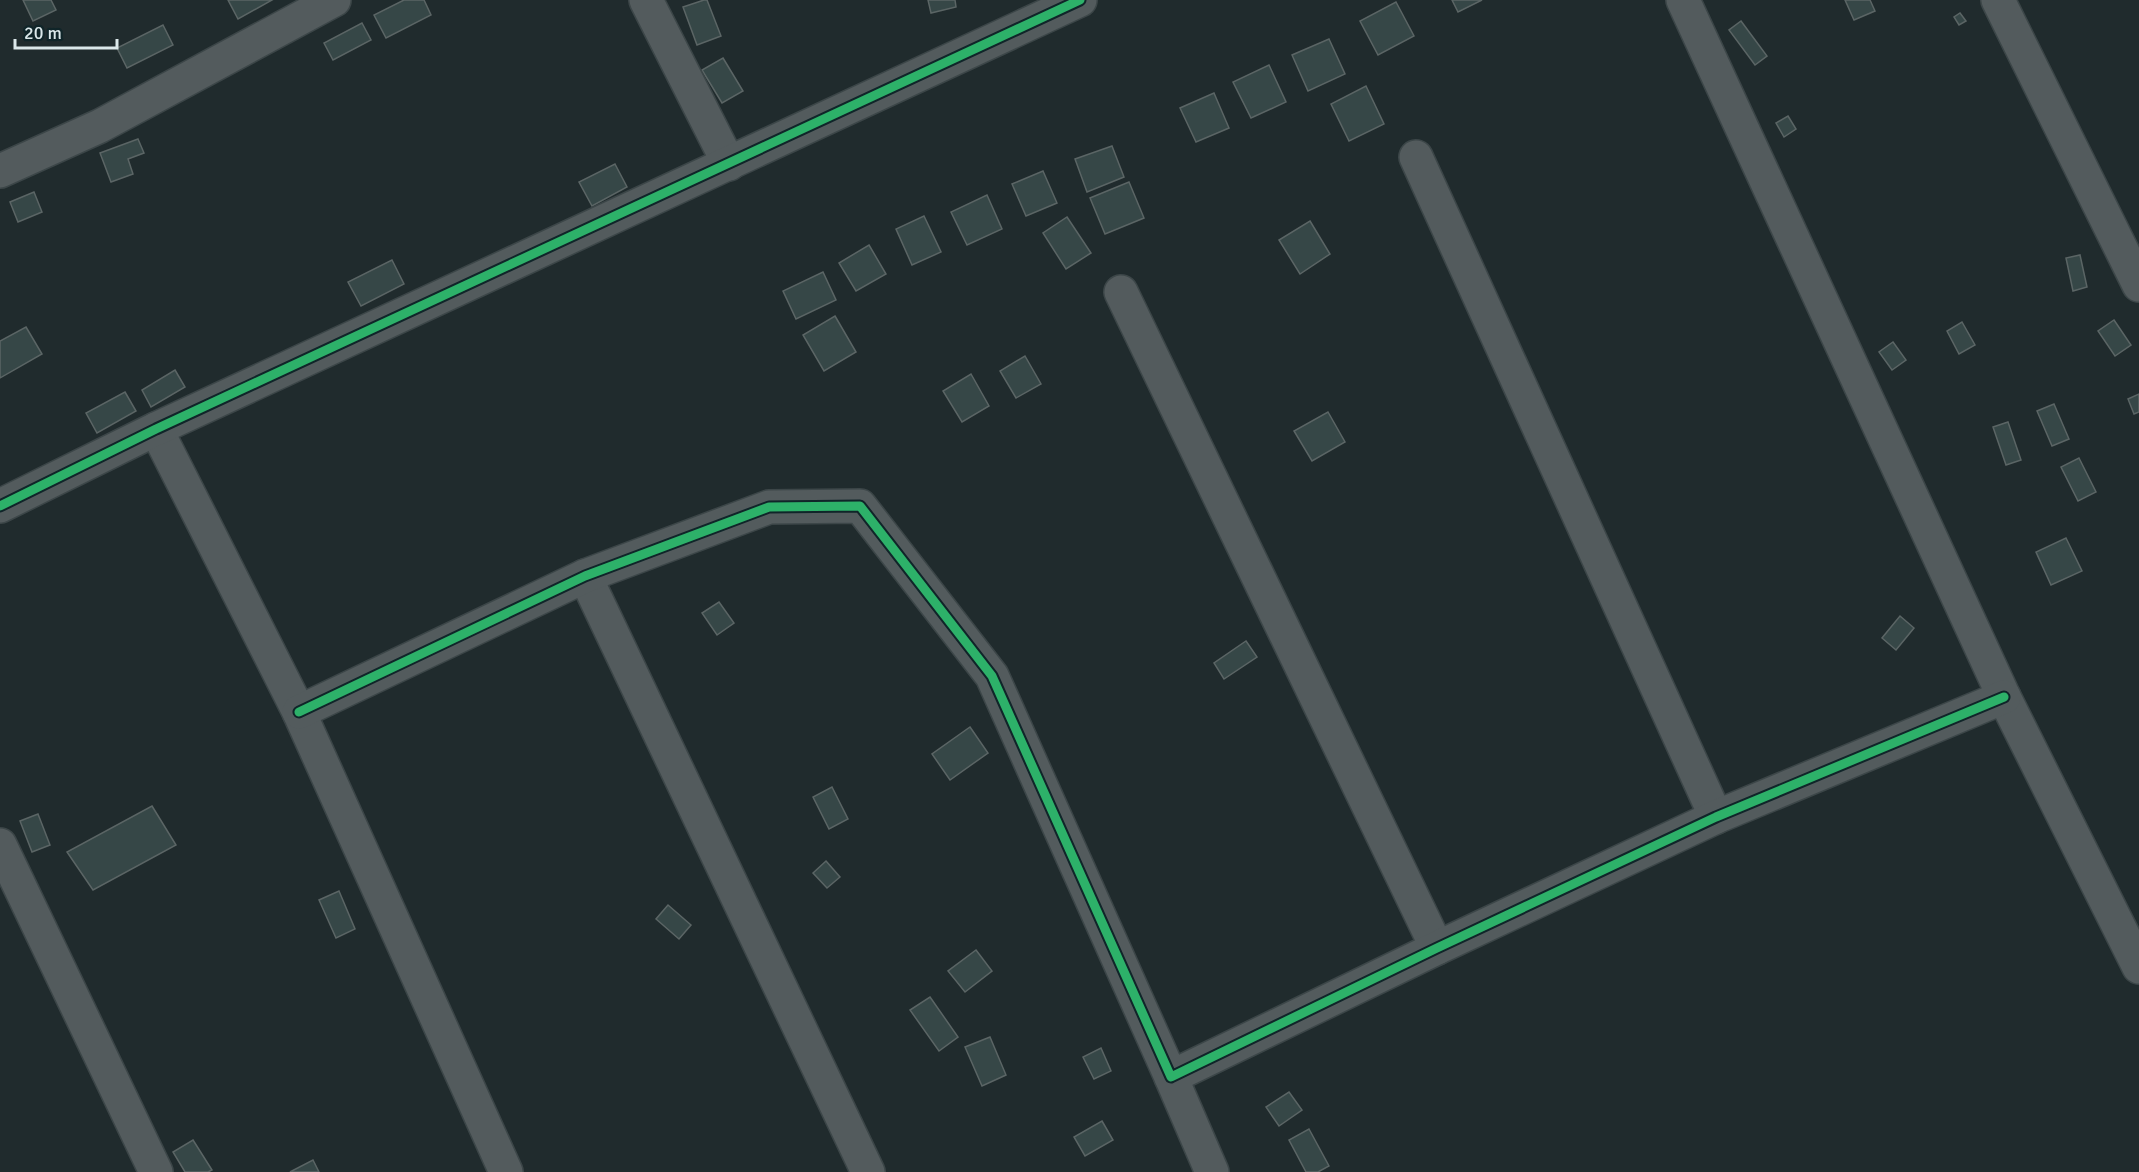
<svg xmlns="http://www.w3.org/2000/svg" width="2139" height="1172" font-family="Signika,sans-serif">
<style>
.building{fill:#364747;stroke:#5b6565;stroke-width:1.5}
.lines{fill:none;stroke-linecap:round;stroke-linejoin:round}
.minor-casing{stroke:#3c4648;stroke-width:36}
.minor{stroke:#535b5d;stroke-width:33}
.cycleway-casing{stroke:#102529;stroke-width:13}
.cycleway{stroke:#2db169;stroke-width:9}
</style>
<rect width="100%" height="100%" fill="#202b2d"/>
<g class="building">
<polygon points="23,0 51,0 56,10 33,21"/>
<polygon points="228,0 272,0 238,19"/>
<polygon points="404,0 424,0 431,15 386,38 374,15"/>
<polygon points="704,0 707,0 721,36 697,45 683,7"/>
<polygon points="928,0 955,0 956,7 931,13"/>
<polygon points="1452,0 1482,0 1458,12"/>
<polygon points="1845,0 1870,0 1875,11 1854,20"/>
<polygon points="1396,2 1414,36 1378,55 1360,21"/>
<polygon points="1960,13 1966,21 1959,25 1954,17"/>
<polygon points="1741,21 1767,56 1755,65 1729,30"/>
<polygon points="362,23 371,40 333,60 324,43"/>
<polygon points="163,25 173,45 127,68 117,48"/>
<polygon points="1329,39 1345,74 1308,91 1292,55"/>
<polygon points="723,58 743,91 722,103 702,70"/>
<polygon points="1269,65 1286,102 1251,118 1233,82"/>
<polygon points="1366,86 1384,124 1349,141 1331,104"/>
<polygon points="1214,93 1229,128 1196,142 1180,108"/>
<polygon points="1788,116 1796,129 1784,137 1776,123"/>
<polygon points="138,139 144,153 128,159 133,174 111,182 100,153"/>
<polygon points="1112,146 1124,177 1087,192 1075,159"/>
<polygon points="615,164 627,187 592,206 579,182"/>
<polygon points="1043,171 1057,203 1026,216 1012,184"/>
<polygon points="1129,182 1144,218 1105,234 1090,198"/>
<polygon points="34,192 42,212 18,222 10,202"/>
<polygon points="987,195 1002,229 967,245 951,212"/>
<polygon points="924,216 941,252 912,265 896,229"/>
<polygon points="1067,217 1091,253 1066,269 1043,233"/>
<polygon points="1310,221 1330,254 1300,274 1279,240"/>
<polygon points="869,245 886,274 856,291 839,263"/>
<polygon points="2080,255 2087,287 2073,291 2066,258"/>
<polygon points="392,260 404,284 361,306 348,282"/>
<polygon points="823,272 836,300 796,319 783,291"/>
<polygon points="835,316 856,352 824,371 803,335"/>
<polygon points="2114,320 2131,345 2115,356 2098,331"/>
<polygon points="1962,322 1975,345 1959,354 1947,331"/>
<polygon points="26,327 42,354 0,378 0,341"/>
<polygon points="1893,342 1906,360 1892,370 1879,352"/>
<polygon points="1025,356 1041,384 1016,398 1000,371"/>
<polygon points="175,370 185,387 151,407 142,390"/>
<polygon points="971,374 989,406 962,422 943,391"/>
<polygon points="125,392 136,411 97,433 86,413"/>
<polygon points="2139,394 2139,412 2134,414 2128,399"/>
<polygon points="2054,404 2069,439 2052,446 2037,411"/>
<polygon points="1328,412 1345,442 1312,461 1294,431"/>
<polygon points="2008,422 2021,460 2006,465 1993,427"/>
<polygon points="2079,458 2096,492 2078,501 2061,467"/>
<polygon points="2066,538 2082,571 2051,585 2036,552"/>
<polygon points="719,602 734,623 717,635 702,613"/>
<polygon points="1900,616 1914,628 1896,650 1882,638"/>
<polygon points="1246,641 1257,657 1224,679 1214,663"/>
<polygon points="970,727 988,753 950,780 932,754"/>
<polygon points="832,787 848,819 829,829 813,797"/>
<polygon points="152,806 176,845 93,890 67,852"/>
<polygon points="38,814 50,845 32,852 20,821"/>
<polygon points="826,861 840,877 827,888 813,873"/>
<polygon points="339,891 355,929 336,938 319,900"/>
<polygon points="668,905 691,925 679,939 656,919"/>
<polygon points="976,950 992,971 965,992 948,971"/>
<polygon points="930,997 958,1037 939,1051 910,1010"/>
<polygon points="990,1037 1006,1075 982,1086 965,1047"/>
<polygon points="1101,1048 1111,1071 1094,1079 1083,1057"/>
<polygon points="1289,1092 1302,1110 1279,1126 1266,1107"/>
<polygon points="1102,1121 1113,1140 1085,1156 1074,1137"/>
<polygon points="1309,1129 1329,1166 1318,1172 1306,1172 1289,1140"/>
<polygon points="193,1140 212,1170 208,1172 185,1172 173,1152"/>
<polygon points="313,1160 319,1172 290,1172"/>
</g>
<g class="lines">
<g class="minor-casing">
<g id="minor">
<polyline points="646,0 729,164"/>
<polyline points="1683,0 2004,697 2139,967"/>
<polyline points="1998,0 2139,285"/>
<polyline points="1416,157 1716,817"/>
<polyline points="0,171 100,126 334,0"/>
<polyline points="1121,292 1437,948"/>
<polyline points="156,429 299,712 506,1172"/>
<polyline points="0,506 156,429 1080,0"/>
<polyline points="585,576 868,1172"/>
<polyline points="299,712 585,576 769,507 860,506 992,676 1171,1077 1437,948 1716,817 2004,697"/>
<polyline points="0,845 156,1172"/>
<polyline points="1171,1077 1212,1172"/>
</g>
</g>
<use href="#minor" class="minor"/>
<g class="cycleway-casing">
<g id="cycleway">
<polyline points="0,506 156,429 1080,0"/>
<polyline points="299,712 585,576 769,507 860,506 992,676 1171,1077 1437,948 1716,817 2004,697"/>
</g>
</g>
<use href="#cycleway" class="cycleway"/>
</g>
<path d="M15 39v9h102v-9" fill="none" stroke="#dbe8ea" stroke-width="3"/>
<text x="24" y="39" font-size="18" fill="#dbe8ea" stroke="#102529" stroke-width="4.5" paint-order="stroke">20 m</text>
</svg>
